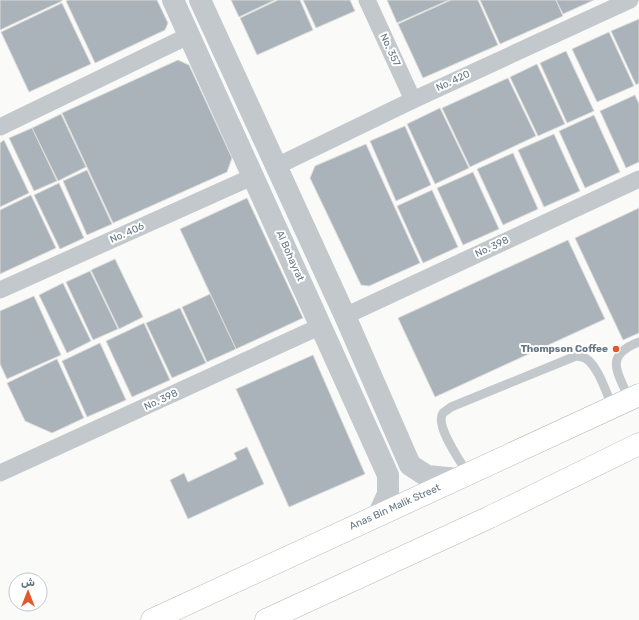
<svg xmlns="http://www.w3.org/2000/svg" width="639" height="620" font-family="Rubik,'Noto Sans Arabic',sans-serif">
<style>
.building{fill:#aab3b9;stroke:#dcdcda}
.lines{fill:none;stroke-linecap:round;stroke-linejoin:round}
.primary-casing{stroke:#b5babe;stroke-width:23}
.service{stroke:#c3c8cc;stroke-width:9}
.minor{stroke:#c3c8cc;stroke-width:17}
.tertiary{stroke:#c3c8cc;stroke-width:22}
.primary{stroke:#fff;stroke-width:22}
.poi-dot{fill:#e4572e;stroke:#fff;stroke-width:1.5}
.labels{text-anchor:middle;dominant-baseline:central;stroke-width:4;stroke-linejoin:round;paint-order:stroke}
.street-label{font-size:10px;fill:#657683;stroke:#fff}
.poi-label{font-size:10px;font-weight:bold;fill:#657683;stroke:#fff;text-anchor:end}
</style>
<rect width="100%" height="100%" fill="#fafaf8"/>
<g class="building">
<polygon points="0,0 62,0 62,1 0,30"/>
<polygon points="69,0 157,0 168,23 165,30 95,63 66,1"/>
<polygon points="231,0 275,0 239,17"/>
<polygon points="278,0 300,0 313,30 257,55 240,18"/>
<polygon points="303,0 350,0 355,11 316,28"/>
<polygon points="387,0 449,0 397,23"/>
<polygon points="451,0 478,0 498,45 423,78 398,24"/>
<polygon points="480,0 556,0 563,16 500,44"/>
<polygon points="556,0 594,0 563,14"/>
<polygon points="62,3 91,64 29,92 1,32"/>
<polygon points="639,19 639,83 636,85 611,31"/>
<polygon points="609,32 634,86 597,102 572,49"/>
<polygon points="566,51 594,111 567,123 540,63"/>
<polygon points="178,60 189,65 232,158 227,172 113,223 62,113"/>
<polygon points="537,64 565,124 538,136 510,77"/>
<polygon points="508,78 536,136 470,167 442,108"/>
<polygon points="635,95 639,104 639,162 626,168 600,111"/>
<polygon points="440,108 469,168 435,184 407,124"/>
<polygon points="61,114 86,167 58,181 32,128"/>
<polygon points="594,115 620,172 585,188 559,131"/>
<polygon points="405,126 431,185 396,201 370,141"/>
<polygon points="32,128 57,181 34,191 9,138"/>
<polygon points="554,134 580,191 544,207 518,150"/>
<polygon points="4,140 29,193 0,207 0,143"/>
<polygon points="366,144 420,263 369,286 361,285 310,178 315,166"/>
<polygon points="513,153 538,209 503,225 477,169"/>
<polygon points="87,170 112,224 87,235 63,181"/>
<polygon points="473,172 499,229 463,245 437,188"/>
<polygon points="59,183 84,238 60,249 34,195"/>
<polygon points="432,190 458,247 423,263 397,206"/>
<polygon points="31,195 56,248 0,274 0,210"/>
<polygon points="247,198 303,318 236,349 180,229"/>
<polygon points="639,208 639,333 623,340 575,238"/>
<polygon points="568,240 605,319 435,397 398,318"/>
<polygon points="115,259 143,317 119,329 91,270"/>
<polygon points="90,271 118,329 93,340 66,282"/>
<polygon points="63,283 91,341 67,353 39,295"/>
<polygon points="210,294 236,349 207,362 182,307"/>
<polygon points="34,296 61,355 7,379 0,364 0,311"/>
<polygon points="180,308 206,363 172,378 146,323"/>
<polygon points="144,323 170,380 132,397 106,341"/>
<polygon points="100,343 126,400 87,417 62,361"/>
<polygon points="313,355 365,474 289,507 236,389"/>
<polygon points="57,359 84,418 52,433 25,421 7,383"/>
<polygon points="247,447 264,484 188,519 170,480 184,473 188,482 237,459 234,453"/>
</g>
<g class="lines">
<g class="primary-casing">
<g id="primary">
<polyline points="152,620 639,395"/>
<polyline points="266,620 490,517 639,444"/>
</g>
</g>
<g class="service">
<path d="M629,399c-11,-27 -26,-43 10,-57"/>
<path d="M468,474c-7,-12 -34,-49 -25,-61 2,-2 6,-4 8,-6l125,-51c3,0 6,1 9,2 13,7 22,37 28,50"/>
</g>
<g class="minor">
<polyline points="367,0 413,100"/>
<polyline points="0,127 190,35"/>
<polyline points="277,166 413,100 630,0"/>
<polyline points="0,290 254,176"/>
<polyline points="345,316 639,179"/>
<polyline points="0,473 321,326"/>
</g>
<g class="tertiary">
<polyline points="173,0 388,475 388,494 379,514"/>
<polyline points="200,0 345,316 410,465 427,476 458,479"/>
</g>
<use href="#primary" class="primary"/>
</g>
<circle class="poi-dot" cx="616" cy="349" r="4"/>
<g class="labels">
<g class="street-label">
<text transform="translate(390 50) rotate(65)">No. 357</text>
<text transform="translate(453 81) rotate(-25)">No. 420</text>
<text transform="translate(127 233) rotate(-24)">No. 406</text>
<text transform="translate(492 247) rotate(-25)">No. 398</text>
<text transform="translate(290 256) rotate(66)">Al Bohayrat</text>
<text transform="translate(161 400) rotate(-25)">No. 398</text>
<text transform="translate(395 507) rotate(-24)">Anas Bin Malik Street</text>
</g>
<g class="poi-label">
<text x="608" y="349">Thompson Coffee</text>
</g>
</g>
<g transform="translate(28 592)"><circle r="19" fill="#ffffff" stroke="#c1c8cd"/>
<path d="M0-3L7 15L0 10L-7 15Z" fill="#e4572e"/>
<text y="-6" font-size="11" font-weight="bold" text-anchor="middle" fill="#657683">ش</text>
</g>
</svg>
